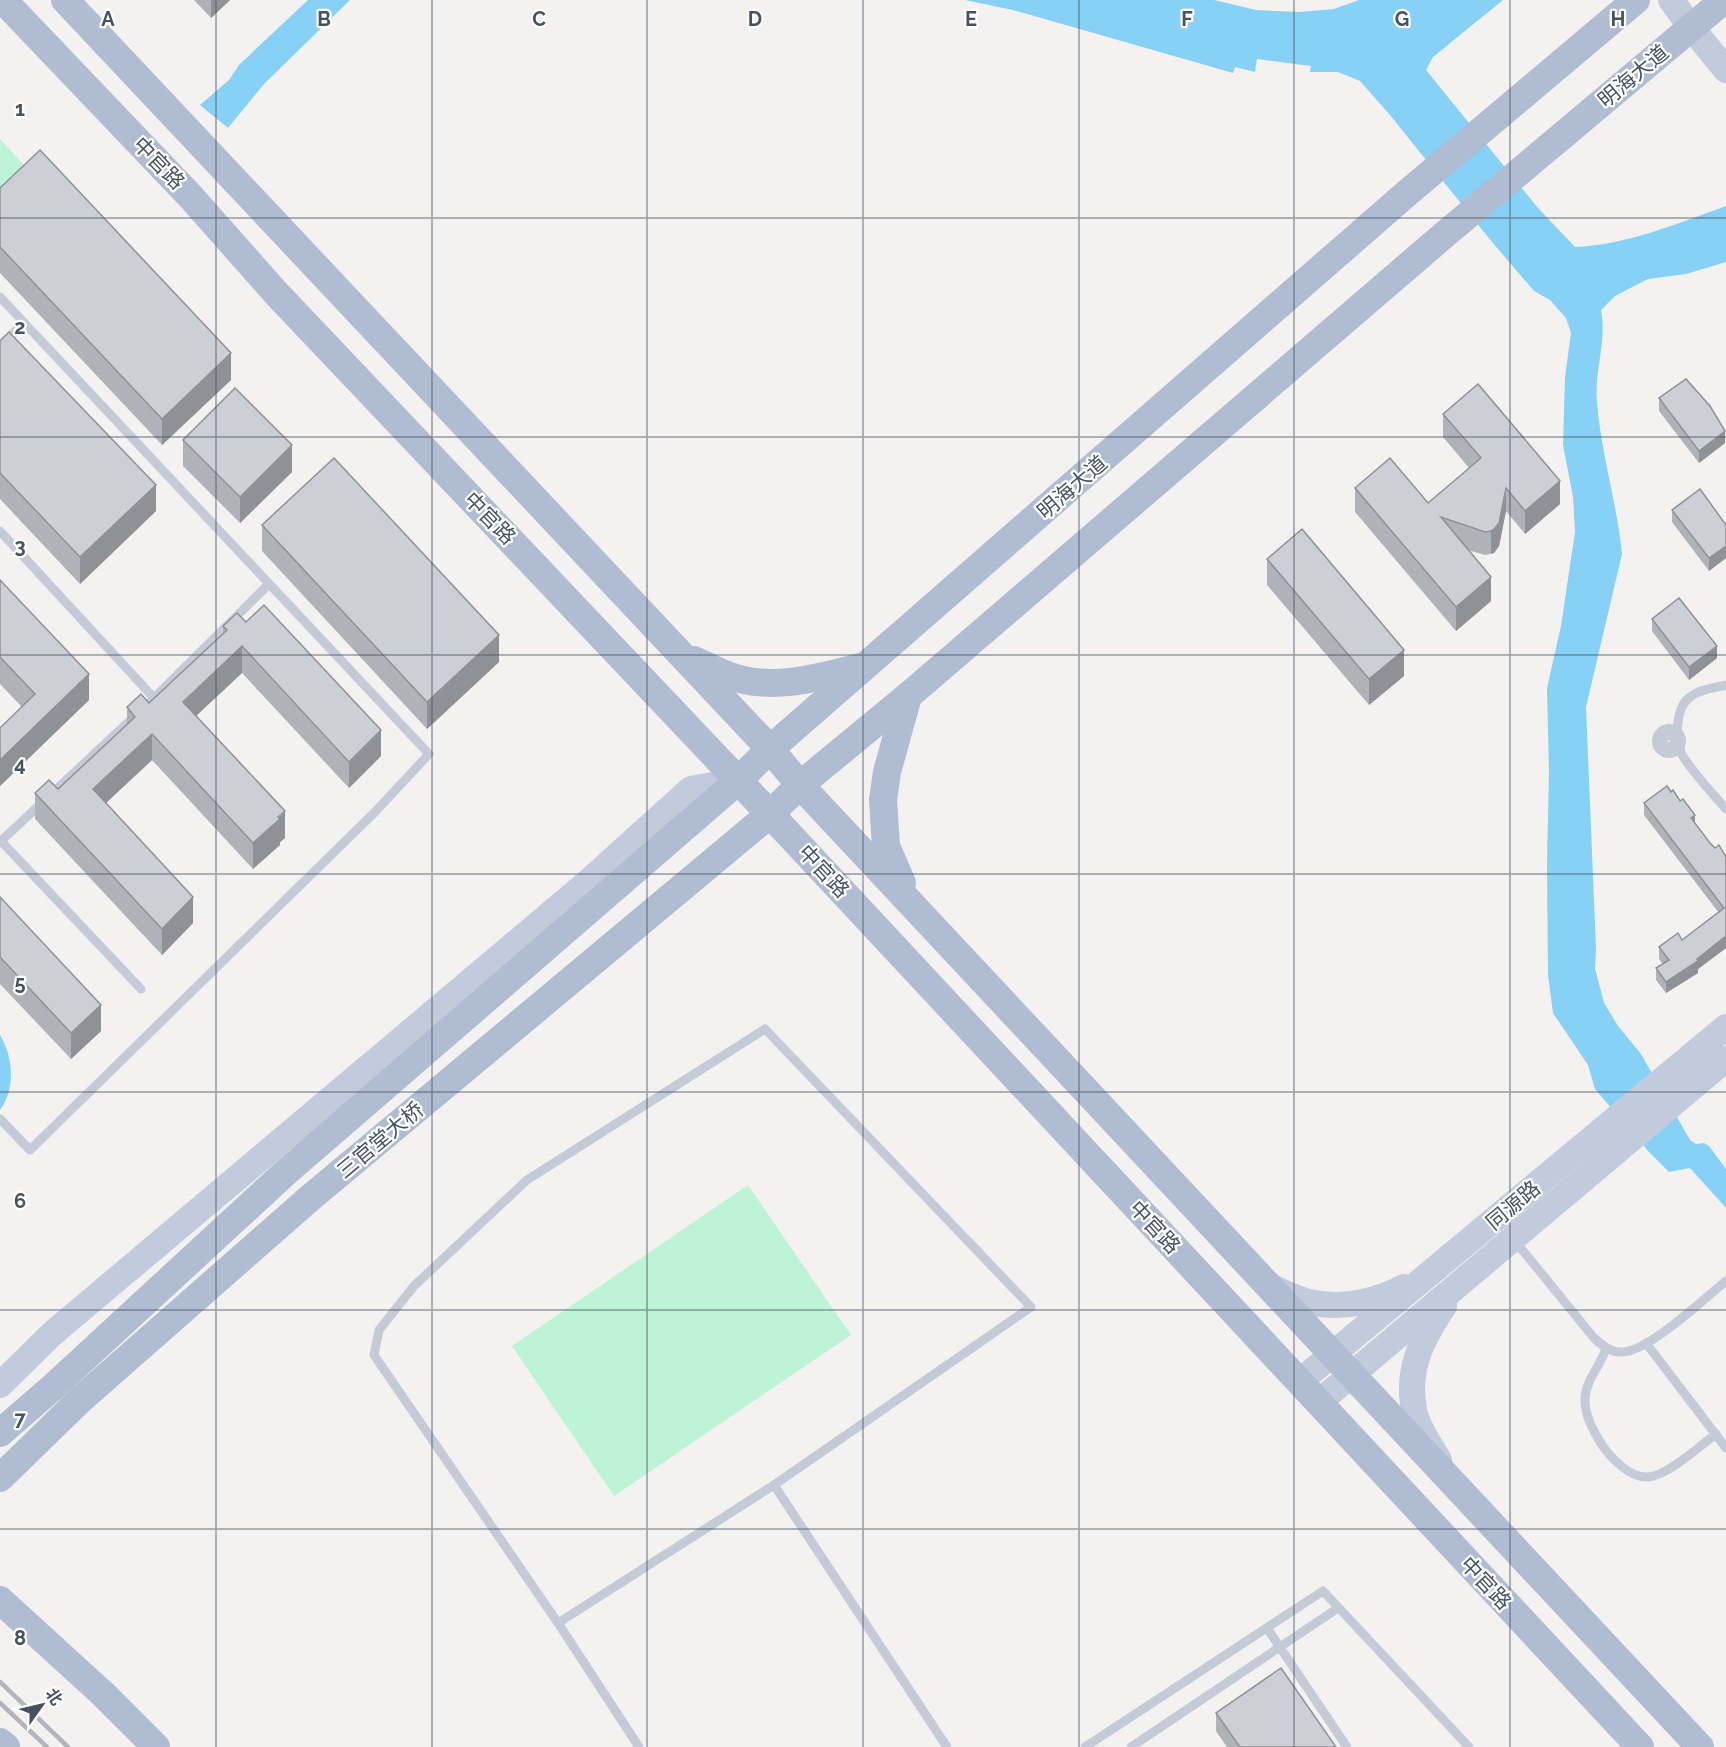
<svg xmlns="http://www.w3.org/2000/svg" width="1726" height="1747" font-family="Raleway,'Noto Sans SC',sans-serif">
<style>
.green{fill:#bdf4d8}
.water{fill:#86d1f5}
.lines{fill:none;stroke-linecap:round;stroke-linejoin:round}
.lane{stroke:#c4cbd7;stroke-width:9}
.street{stroke:#c4cbd7;stroke-width:18}
.secondary{stroke:#c2cbdb;stroke-width:26}
.primary{stroke:#afbcd2;stroke-width:28}
.rail{stroke:#b3b5bc;stroke-width:4.5}
.wall{fill:#b0b2b9}
.shaded-wall{fill:#909196}
.building{fill:#cdcfd7;stroke:#909196;stroke-width:1.5}
.grid{fill:none;stroke:#475261;stroke-width:1.5;stroke-opacity:0.55}
.labels{text-anchor:middle;dominant-baseline:central;stroke-width:4.5;stroke-linejoin:round;paint-order:stroke}
.street-label{font-size:21px;fill:#475261;stroke:#fff}
.grid-label{font-size:20px;text-anchor:middle;font-weight:bold;fill:#475261;stroke:#fff;stroke-width:4.5;stroke-linejoin:round;paint-order:stroke}
</style>
<rect width="100%" height="100%" fill="#f4f1f1"/>
<g class="green">
<polygon points="0,139 24,165 0,188"/>
<polygon points="748,1185 851,1335 614,1496 512,1346"/>
</g>
<g class="water">
<polygon points="308,0 350,0 264,84 228,128 200,105 229,80 239,65"/>
<path d="M965,0h249l42,10 43,2 35,-3 25,-9h144l-70,57 -7,13 112,138 37,39c51,-2 104,-24 151,-41v56l-40,12 -38,5 -33,17 -14,14c6,33 -7,60 -4,92 4,52 20,101 25,152l-36,153 10,243 -1,18 9,35 14,23 23,28 49,86 6,4 8,-1 5,3 17,23v39l-36,-40 -21,4 -20,-20 -54,-63 -7,-24 -35,-52 -5,-38 -1,-111 2,-92 -2,-84 14,-62 14,-94 -2,-35 -10,-52 2,-68 6,-44 -5,-15 -16,-18 -16,-9 -42,-49 -102,-127 -30,-34 -22,-9h-28l1,-6 -54,-7 -2,13 -20,-5 -2,6 -220,-63z"/>
<path d="M0,1035c13,22 16,53 0,75z"/>
</g>
<g class="lines">
<g class="lane">
<polyline points="0,297 429,754 375,812 30,1150 0,1119"/>
<polyline points="0,346 24,323"/>
<polyline points="0,531 154,698"/>
<path d="M1726,685c-12,3 -26,4 -36,12 -15,11 -16,46 -6,61 12,18 28,35 42,51"/>
<polyline points="1,841 141,989"/>
<polyline points="0,842 154,698 269,584"/>
<path d="M1515,1241l79,97c8,7 17,15 28,14 26,0 83,-54 104,-71"/>
<polyline points="1646,1343 1726,1448"/>
<path d="M1606,1349c-6,17 -20,31 -21,49 -1,17 9,34 17,47 9,13 27,32 44,32 19,1 54,-31 70,-43"/>
<polyline points="774,1485 947,1747"/>
<polyline points="558,1623 774,1485 1031,1307 765,1029 527,1180 414,1286 379,1330 374,1355 558,1623 639,1747"/>
<polyline points="1267,1628 1347,1747"/>
<polyline points="1085,1747 1323,1591 1469,1747"/>
<polyline points="1131,1747 1338,1608"/>
</g>
<circle class="street" cx="1669" cy="741" r="8"/>
<g class="secondary">
<polyline points="1671,0 1691,27 1726,70"/>
<path d="M1270,1286c15,7 28,14 44,17 30,6 64,-2 90,-16"/>
<polyline points="1299,1382 1726,1027"/>
<polyline points="0,1385 53,1333 588,882 691,789 739,780"/>
<polyline points="1318,1403 1726,1059"/>
<path d="M1439,1460c-9,-15 -22,-33 -25,-50 -8,-41 8,-71 30,-104"/>
</g>
<g class="primary">
<polyline points="3,0 191,197 276,293 770,814 1640,1747"/>
<polyline points="65,0 770,749 800,785 1700,1747"/>
<path d="M694,660c11,5 22,11 33,15 43,17 91,3 133,-8"/>
<polyline points="902,883 886,846 883,800 887,772 908,696"/>
<polyline points="0,1433 53,1387 285,1173 739,780 770,749 1406,194 1636,0"/>
<polyline points="0,1478 80,1400 310,1198 770,814 800,785 908,696 1444,235 1724,0"/>
<polyline points="0,1600 103,1694 156,1747"/>
<polyline points="0,1742 6,1747"/>
</g>
<g class="rail">
<polyline points="0,1682 68,1747"/>
<polyline points="0,1703 47,1747"/>
</g>
</g>
<g class="wall">
<polygon points="194,0 230,0 211,18"/>
<polygon points="0,188 231,380 162,445 0,273"/>
<polygon points="0,341 156,511 80,584 0,499"/>
<polygon points="1659,398 1725,443 1699,463 1659,411"/>
<polygon points="1443,414 1560,504 1525,534 1506,511 1499,546 1494,553 1485,555 1468,550 1491,601 1456,631 1355,512 1355,488 1428,503 1469,468 1443,437"/>
<polygon points="183,440 292,472 240,523 183,466"/>
<polygon points="1672,510 1726,525 1726,558 1709,571 1672,522"/>
<polygon points="262,525 499,662 427,729 262,551"/>
<polygon points="1267,559 1404,676 1369,705 1267,585"/>
<polygon points="0,580 89,700 0,786 0,728 22,707 0,684"/>
<polygon points="1652,619 1717,658 1689,680 1652,631"/>
<polygon points="223,626 381,756 349,788 242,673 196,716 285,838 280,842 280,845 253,869 152,760 106,803 193,923 162,955 35,819 35,793 58,789 127,725 127,707 149,703 223,634"/>
<polygon points="1671,792 1680,801 1695,823 1710,843 1726,857 1726,948 1698,969 1698,973 1666,993 1656,980 1656,968 1663,964 1659,959 1659,947 1682,940 1719,913 1644,815 1644,803"/>
<polygon points="0,897 101,1031 71,1059 0,984"/>
<polygon points="1216,1713 1336,1747 1227,1747 1216,1731"/>
</g>
<g class="shaded-wall">
<polygon points="211,0 230,0 211,18"/>
<polygon points="231,353 231,380 162,445 162,419"/>
<polygon points="1725,431 1725,443 1699,463 1699,451"/>
<polygon points="292,445 292,472 240,523 240,497"/>
<polygon points="1560,481 1560,504 1525,534 1525,511"/>
<polygon points="156,485 156,511 80,584 80,557"/>
<polygon points="1506,488 1506,511 1499,546 1494,553 1491,554 1491,531"/>
<polygon points="1726,546 1726,558 1709,571 1709,558"/>
<polygon points="1491,577 1491,601 1456,631 1456,607"/>
<polygon points="499,635 499,662 427,729 427,702"/>
<polygon points="242,646 242,673 183,728 183,702"/>
<polygon points="1717,646 1717,658 1689,680 1689,667"/>
<polygon points="1404,650 1404,676 1369,705 1369,679"/>
<polygon points="89,674 89,700 0,786 0,760"/>
<polygon points="381,730 381,756 349,788 349,762"/>
<polygon points="152,734 152,760 93,815 93,789"/>
<polygon points="285,811 285,838 280,842 280,845 253,869 253,843"/>
<polygon points="1695,815 1695,827 1691,818"/>
<polygon points="193,897 193,923 162,955 162,929"/>
<polygon points="1726,936 1726,948 1698,969 1698,973 1666,993 1666,982"/>
<polygon points="101,1005 101,1031 71,1059 71,1033"/>
</g>
<g class="building">
<polygon points="40,150 231,353 162,419 0,247 0,188"/>
<polygon points="9,332 156,485 80,557 0,473 0,341"/>
<polygon points="1686,379 1710,406 1725,431 1699,451 1659,398"/>
<polygon points="1478,384 1560,481 1525,511 1506,488 1499,523 1494,529 1491,531 1485,532 1441,517 1491,577 1456,607 1355,488 1390,458 1428,503 1481,458 1443,414"/>
<polygon points="235,388 292,445 240,497 183,440"/>
<polygon points="334,458 499,635 427,702 262,525"/>
<polygon points="1700,489 1726,525 1726,546 1709,558 1672,510"/>
<polygon points="1302,529 1404,650 1369,679 1267,559"/>
<polygon points="0,580 89,674 0,760 0,728 35,694 0,657"/>
<polygon points="1679,598 1717,646 1689,667 1652,619"/>
<polygon points="264,605 381,730 349,762 242,646 183,702 285,811 278,817 280,819 253,843 152,734 93,789 193,897 162,929 35,793 49,780 58,789 135,717 127,707 141,694 149,703 227,630 223,626 237,613 246,622"/>
<polygon points="1667,786 1671,792 1673,790 1680,801 1683,799 1695,815 1691,818 1710,843 1715,848 1719,845 1726,857 1726,936 1697,959 1698,961 1666,982 1656,968 1669,960 1659,947 1678,933 1682,940 1724,908 1644,803"/>
<polygon points="0,897 101,1005 71,1033 0,957"/>
<polygon points="1281,1668 1336,1747 1240,1747 1216,1713"/>
</g>
<path class="grid" d="M216,0v1747M432,0v1747M647,0v1747M863,0v1747M1079,0v1747M1294,0v1747M1510,0v1747M0,218h1726M0,437h1726M0,655h1726M0,874h1726M0,1092h1726M0,1310h1726M0,1529h1726"/>
<g class="labels">
<g class="street-label">
<text transform="translate(1633 76) rotate(-40)">明海大道</text>
<text transform="translate(159 163) rotate(46)">中官路</text>
<text transform="translate(1072 487) rotate(-41)">明海大道</text>
<text transform="translate(490 518) rotate(46)">中官路</text>
<text transform="translate(824 871) rotate(47)">中官路</text>
<text transform="translate(380 1140) rotate(-40)">三官堂大桥</text>
<text transform="translate(1513 1205) rotate(-40)">同源路</text>
<text transform="translate(1155 1227) rotate(47)">中官路</text>
<text transform="translate(1486 1583) rotate(47)">中官路</text>
</g>
</g>
<g class="grid-label">
<text x="108" y="26">A</text>
<text x="324" y="26">B</text>
<text x="539" y="26">C</text>
<text x="755" y="26">D</text>
<text x="971" y="26">E</text>
<text x="1187" y="26">F</text>
<text x="1402" y="26">G</text>
<text x="1618" y="26">H</text>
<text x="20" y="116">1</text>
<text x="20" y="334">2</text>
<text x="20" y="553">3</text>
<text x="20" y="771">4</text>
<text x="20" y="990">5</text>
<text x="20" y="1208">6</text>
<text x="20" y="1426">7</text>
<text x="20" y="1645">8</text>
</g>
<g transform="translate(42 1705) rotate(56)" stroke="#ffffff" stroke-width="4.5" paint-order="stroke">
<path d="M0-4.5L10 22L0 15L-10 22Z" fill="#475261"/>
<text y="-9" font-size="16" font-weight="bold" text-anchor="middle" fill="#475261">北</text>
</g>
</svg>
